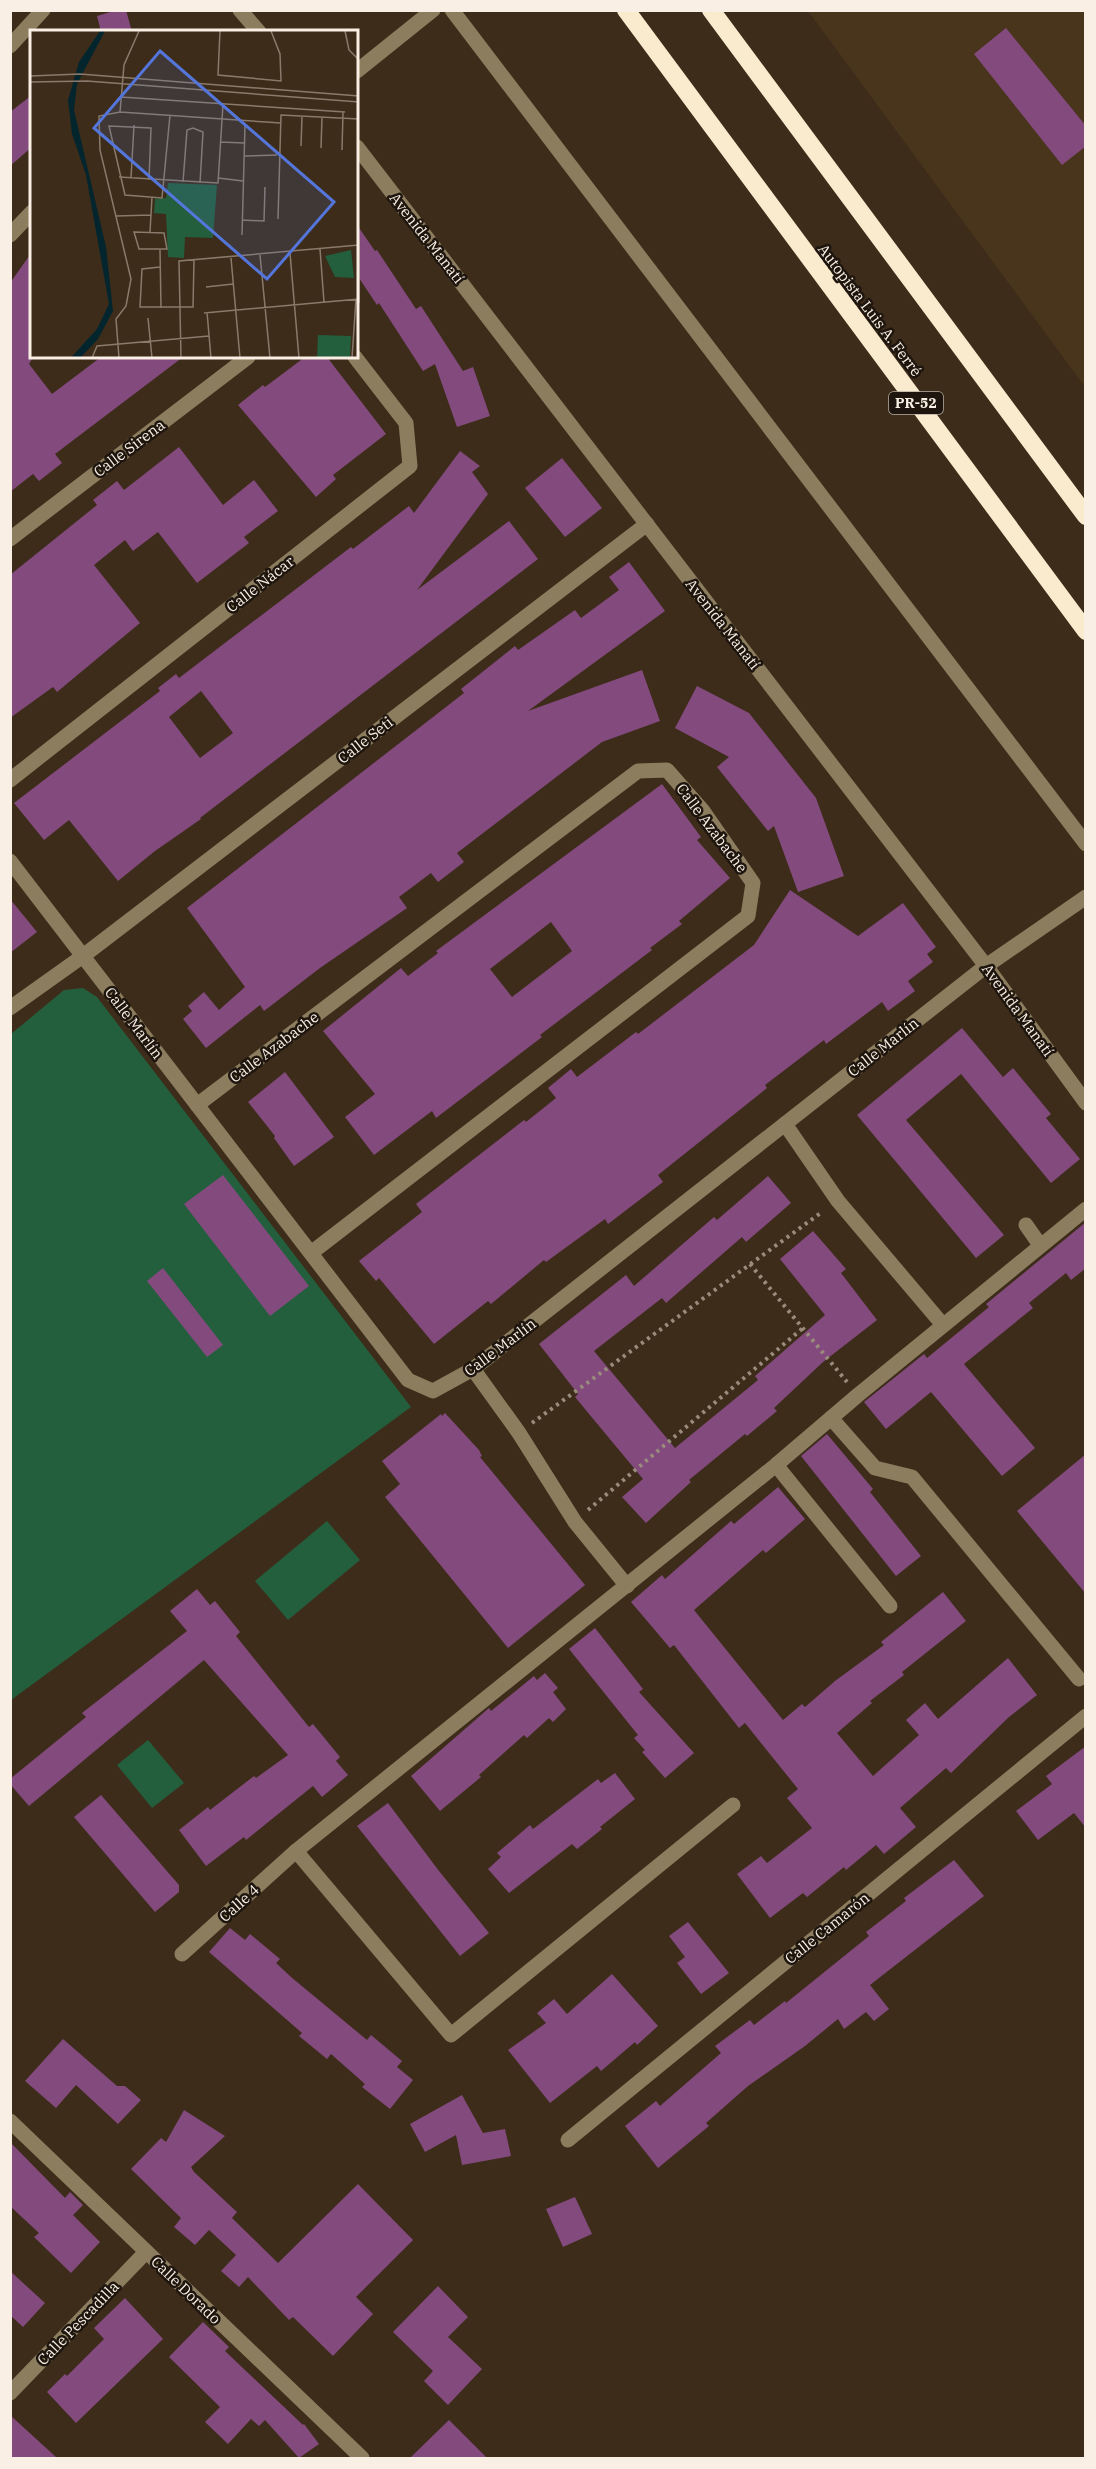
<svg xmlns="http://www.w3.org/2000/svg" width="1096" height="2469" font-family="'IBM Plex Serif',serif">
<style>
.built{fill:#49341c}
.green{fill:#235f3d}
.building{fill:#834a7d;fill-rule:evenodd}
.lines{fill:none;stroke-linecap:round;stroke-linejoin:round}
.path{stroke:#9a8c7d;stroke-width:4;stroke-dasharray:3 4.5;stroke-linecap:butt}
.minor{stroke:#8c7d5f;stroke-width:15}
.highway{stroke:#faebce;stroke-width:18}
.labels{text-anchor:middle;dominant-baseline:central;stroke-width:5;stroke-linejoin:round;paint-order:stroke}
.shield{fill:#1e160e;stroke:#b8aea4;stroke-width:1.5}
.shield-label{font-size:14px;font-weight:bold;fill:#faefe4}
.street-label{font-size:15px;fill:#faefe4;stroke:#1e160e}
.inset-river{fill:none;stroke:#03252e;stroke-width:3}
.inset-road{fill:none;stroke:#897a6b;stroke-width:1.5}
.view{fill:#5476db;fill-opacity:0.15;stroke:#5476db;stroke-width:3}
.inset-edge{fill:none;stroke:#faefe4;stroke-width:3}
</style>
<rect width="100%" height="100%" fill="#3d2c1a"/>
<polygon class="built" points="808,11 1085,11 1085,387"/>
<g class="green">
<polygon points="83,988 97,997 411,1407 11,1700 11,1034 64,990"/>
<polygon points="327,1521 360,1560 288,1620 255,1581"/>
<polygon points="148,1740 184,1783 152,1808 117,1765"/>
</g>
<g class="building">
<polygon points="117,10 126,10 132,32 101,32 97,16"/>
<polygon points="1006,28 1086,126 1086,146 1062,165 974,54"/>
<polygon points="32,95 32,147 10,166 10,112"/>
<polygon points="357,225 375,251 377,250 416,309 421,306 463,371 473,367 490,416 457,427 435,364 423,371 379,303 377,305 357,275"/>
<polygon points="32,252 32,359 29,364 52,394 101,357 183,357 55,454 62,463 39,481 33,474 10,492 10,283"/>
<polygon points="305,357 327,357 386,434 333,475 336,479 316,497 238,405 263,385 265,387"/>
<polygon points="179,447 223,505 254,480 278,511 244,537 249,543 197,583 158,532 133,551 125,540 94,565 140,623 57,692 53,687 10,718 10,575 97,505 93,500 117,481 124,490"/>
<path d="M460,451l20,15 -8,6 16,22 -71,96 92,-69 29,38 -338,259 1,1 -46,32 -37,30 -49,-61 -25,20 -30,-37 146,-112 -2,-3 18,-14 3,4 172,-131 2,2 56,-43 5,7zM201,691l32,42 -33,25 -31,-41z"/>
<polygon points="562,458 602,508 565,537 525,488"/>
<polygon points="629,562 665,611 528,711 642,670 660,721 602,742 457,853 464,862 438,882 431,873 399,897 407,908 320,968 264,1011 260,1005 206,1048 183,1019 192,1011 188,1006 204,992 219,1010 245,987 187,908 464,693 461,689 515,646 518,650 575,610 581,618 619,590 609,577"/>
<polygon points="697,686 749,713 816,798 844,876 798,892 774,826 768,831 717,767 729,757 675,728"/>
<path d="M662,784l39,53 -4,3 33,38 -51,43 3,3 -32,24 2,2 -112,85 2,2 -106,81 -4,-7 -58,44 -29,-38 30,-23 -52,-63 78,-63 7,8 30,-23 -2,-2zM551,922l21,29 -60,46 -22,-28z"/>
<polygon points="790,890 858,936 903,903 936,947 927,954 933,962 908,981 915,991 888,1011 882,1002 826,1044 824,1040 765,1085 767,1088 658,1175 663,1182 608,1224 605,1219 546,1262 544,1260 491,1304 488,1301 434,1344 379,1278 376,1281 359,1261 422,1212 416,1204 524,1120 526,1122 556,1098 548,1088 571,1069 577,1077 636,1032 638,1034 754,945"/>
<polygon points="10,899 37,932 10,953"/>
<polygon points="962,1028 1003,1077 1013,1068 1051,1114 1046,1118 1080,1159 1051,1183 961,1074 906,1120 1004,1235 976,1258 857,1115"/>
<polygon points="285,1072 334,1137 294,1166 274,1138 275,1136 248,1102"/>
<polygon points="223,1175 309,1286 270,1316 184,1204"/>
<polygon points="768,1176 791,1203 746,1242 742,1237 666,1303 662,1298 594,1351 675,1448 758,1380 755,1376 825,1315 780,1259 813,1231 846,1269 841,1273 877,1320 823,1362 774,1408 777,1411 747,1436 745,1434 689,1480 691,1482 646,1523 622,1497 643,1479 575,1397 578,1394 539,1344 626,1275 634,1286 714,1217 717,1220"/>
<polygon points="1086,1222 1086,1268 1071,1280 1066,1273 1029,1303 1033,1308 964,1364 1035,1448 1002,1476 931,1392 886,1429 864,1402 924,1354 927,1358 989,1307 986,1304"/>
<polygon points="163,1268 223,1345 207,1357 147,1281"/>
<polygon points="445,1413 479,1450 482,1456 480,1457 585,1585 508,1648 385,1497 400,1484 382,1461 441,1414 442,1416"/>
<polygon points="827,1434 873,1489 870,1492 921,1556 896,1576 801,1456"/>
<polygon points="1086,1454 1086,1594 1017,1511"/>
<polygon points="778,1487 805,1519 766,1553 763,1550 694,1610 783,1720 802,1704 805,1707 835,1681 884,1645 881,1642 943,1592 966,1621 902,1672 904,1675 870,1701 872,1703 837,1733 873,1776 919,1735 906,1720 925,1703 938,1719 1008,1658 1037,1695 1009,1717 951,1773 946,1768 900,1808 916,1827 884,1854 876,1845 846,1870 844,1867 807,1897 803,1893 770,1918 737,1874 761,1856 767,1863 812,1828 787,1798 798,1789 745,1723 739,1728 674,1645 670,1648 631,1602 662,1575 665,1579 731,1521 734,1524"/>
<polygon points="197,1589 210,1605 215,1601 240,1632 236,1636 309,1727 313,1724 340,1757 336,1761 348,1775 322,1797 313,1786 246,1840 244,1837 206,1866 179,1830 208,1807 210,1810 254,1776 256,1778 288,1755 204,1660 29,1806 10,1784 10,1779 86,1717 82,1713 187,1631 170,1611"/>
<polygon points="595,1628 643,1689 639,1692 694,1753 665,1778 642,1752 645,1750 634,1738 638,1735 569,1649"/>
<polygon points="545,1673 558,1688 553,1692 566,1709 553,1722 549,1718 527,1738 524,1735 479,1775 481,1777 440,1811 411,1776 489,1708 491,1711 534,1676 537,1680"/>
<polygon points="1086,1746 1086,1828 1074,1813 1038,1840 1016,1811 1052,1784 1046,1776"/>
<polygon points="615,1773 635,1799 600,1827 602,1829 577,1849 572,1844 509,1893 488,1869 501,1857 497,1853 530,1825 533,1829 598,1779 601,1783"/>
<polygon points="101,1795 179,1885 179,1892 155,1912 74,1817"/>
<polygon points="388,1803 439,1871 489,1933 460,1956 357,1826"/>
<polygon points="954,1860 984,1896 870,1985 889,2009 874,2021 866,2012 844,2029 838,2019 805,2046 748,2086 706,2123 709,2126 658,2168 625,2126 656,2101 660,2106 721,2053 715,2046 750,2020 754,2025 785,2001 786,2003 869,1936 866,1932 906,1901 904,1898"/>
<polygon points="688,1922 729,1973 701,1994 677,1963 685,1957 669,1936"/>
<polygon points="230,1928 245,1940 250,1934 280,1959 276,1963 291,1977 367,2040 371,2035 402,2061 397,2067 413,2080 390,2109 362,2087 365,2084 331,2054 327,2059 299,2036 302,2033 209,1952"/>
<polygon points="612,1974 658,2026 637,2045 635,2042 601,2071 597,2066 550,2103 508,2050 546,2023 537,2013 554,1999 567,2014"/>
<polygon points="63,2039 117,2086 125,2086 141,2100 118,2124 76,2085 56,2108 25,2081"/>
<polygon points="462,2095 483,2133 505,2129 511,2156 462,2165 456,2135 425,2152 410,2124"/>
<polygon points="184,2110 225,2136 191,2167 194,2172 237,2212 232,2218 278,2263 358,2184 413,2240 356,2297 373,2314 333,2356 293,2317 289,2320 248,2277 239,2287 221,2271 236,2255 209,2230 195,2245 174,2227 181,2218 131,2169 161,2138 166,2142"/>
<polygon points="10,2142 65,2198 70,2192 83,2205 73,2215 100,2242 71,2273 34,2237 39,2233 10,2206"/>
<polygon points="575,2197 592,2234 563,2247 546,2209"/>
<polygon points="10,2271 45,2303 23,2327 10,2315"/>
<polygon points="438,2286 468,2317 448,2337 482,2369 448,2405 424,2381 433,2371 393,2332"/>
<polygon points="125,2298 163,2339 76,2423 47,2392 65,2374 67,2376 104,2339 94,2328"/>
<polygon points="203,2322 229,2347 225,2351 303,2425 304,2424 319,2444 299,2458 265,2420 259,2426 251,2419 228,2444 205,2422 220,2407 169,2357"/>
<polygon points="10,2415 57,2458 10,2458"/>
<polygon points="449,2420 487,2458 410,2458"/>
</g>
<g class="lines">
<g class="path">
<polyline points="750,1264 847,1382"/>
<polyline points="532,1423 822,1212"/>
<polyline points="588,1510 803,1328"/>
</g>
<g class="minor">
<polyline points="240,10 259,32"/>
<polyline points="452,10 1086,844"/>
<polyline points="10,46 43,10"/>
<polyline points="357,71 433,10"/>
<polyline points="357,147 986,966 1086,1103"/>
<polyline points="10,235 32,212"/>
<polyline points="10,539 248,357"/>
<polyline points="10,780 410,466 406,423 355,357"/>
<polyline points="10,861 408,1380 433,1391 473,1369 986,966 1086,897"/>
<polyline points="10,1008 83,956 647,524"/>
<polyline points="197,1105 638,771 667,770 703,811 753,883 748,916 311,1253"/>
<polyline points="785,1124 838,1201 943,1325"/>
<polyline points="1026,1225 1040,1245"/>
<polyline points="473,1369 519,1433 575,1522 627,1586"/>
<polyline points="831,1418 875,1468 912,1477 1079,1679"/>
<polyline points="776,1465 890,1606"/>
<polyline points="296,1851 451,2035 733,1805"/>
<polyline points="182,1954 296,1851 776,1465 858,1395 1086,1209"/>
<polyline points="10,2121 362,2458"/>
<polyline points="568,2140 1086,1716"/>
<polyline points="10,2393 146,2252"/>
</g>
<g class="highway">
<polyline points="626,10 1086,631"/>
<polyline points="711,10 1086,516"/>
</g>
</g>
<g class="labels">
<rect class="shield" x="889" y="392" width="54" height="22" rx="4.5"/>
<g class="shield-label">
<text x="916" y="403">PR-52</text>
</g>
<g class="street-label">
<text transform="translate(427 238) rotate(52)">Avenida Manatí</text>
<text transform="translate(870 310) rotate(53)">Autopista Luis A. Ferré</text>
<text transform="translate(129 448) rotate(-37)">Calle Sirena</text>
<text transform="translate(260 584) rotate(-38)">Calle Nácar</text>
<text transform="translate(723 624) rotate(52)">Avenida Manatí</text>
<text transform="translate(365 740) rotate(-38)">Calle Seti</text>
<text transform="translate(712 828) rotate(53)">Calle Azabache</text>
<text transform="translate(1018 1010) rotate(54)">Avenida Manatí</text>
<text transform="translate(134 1023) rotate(53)">Calle Marlín</text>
<text transform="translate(274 1047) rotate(-37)">Calle Azabache</text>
<text transform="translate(883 1047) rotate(-38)">Calle Marlín</text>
<text transform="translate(500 1347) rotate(-37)">Calle Marlín</text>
<text transform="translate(239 1903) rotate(-42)">Calle 4</text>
<text transform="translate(827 1928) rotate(-39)">Calle Camarón</text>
<text transform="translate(186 2290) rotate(44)">Calle Dorado</text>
<text transform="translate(78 2323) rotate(-46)">Calle Pescadilla</text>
</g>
</g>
<g transform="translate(30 30)">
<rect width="328" height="328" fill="#3d2c1a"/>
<path d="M138,153l49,2 -4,53 -28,-1 -1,21 -16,-1 -2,-43 -12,-1 1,-14 11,-1zM321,220l3,28 -19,-1 -10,-21zM288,305l33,1 -1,22h-33z" fill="#235f3d"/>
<path d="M70,1h5l-28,53 -3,26 32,137 7,64 -15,28 -18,19h-9l26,-29 12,-25 -23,-129 -14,-41 -4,-34 11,-38z" fill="#03252e"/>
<path class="inset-river" d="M43,328l16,-18"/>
<path class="inset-road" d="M190,1l-2,44 63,6 -1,-27 -9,-23M315,1l4,19 10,10M0,46l50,-2 279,22M0,52l57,-1 272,21M91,67l224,15M90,82l4,-47 15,-34M190,112l24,1M271,116l1,-30M291,118l1,-31M312,120l1,-38M214,126l33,-1M89,147l99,6 5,-79M101,148l3,-53M188,148l25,3M119,150l2,-52 -42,-2 16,69 37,3 8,-83M153,152l4,-52 6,-2 10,4 -3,51M86,186l35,-1M248,189l3,-104 78,4M212,190l22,1 1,-34M104,202l30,1 3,16h-28zM120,202l2,-35M212,205l3,-110M329,209v64M290,219l4,53M130,220l1,58M260,223l9,105M230,225l10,103M201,228l9,100M130,237l-18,2 -2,38h53l1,-47M176,257l27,-3M177,282l4,46M174,283l155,-14M118,288l4,40M62,328l5,-12 112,-10M89,328l-3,-39 10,-13 5,-27 -31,-129 -1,-34 21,-4 161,11M151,328l-2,-97 180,-16M322,328l4,-59"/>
<path class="view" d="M130,21l174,151 -67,77 -173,-151z"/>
<rect width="328" height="328" class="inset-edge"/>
</g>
<rect width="1096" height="2469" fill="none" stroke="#faefe4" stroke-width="24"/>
</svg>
